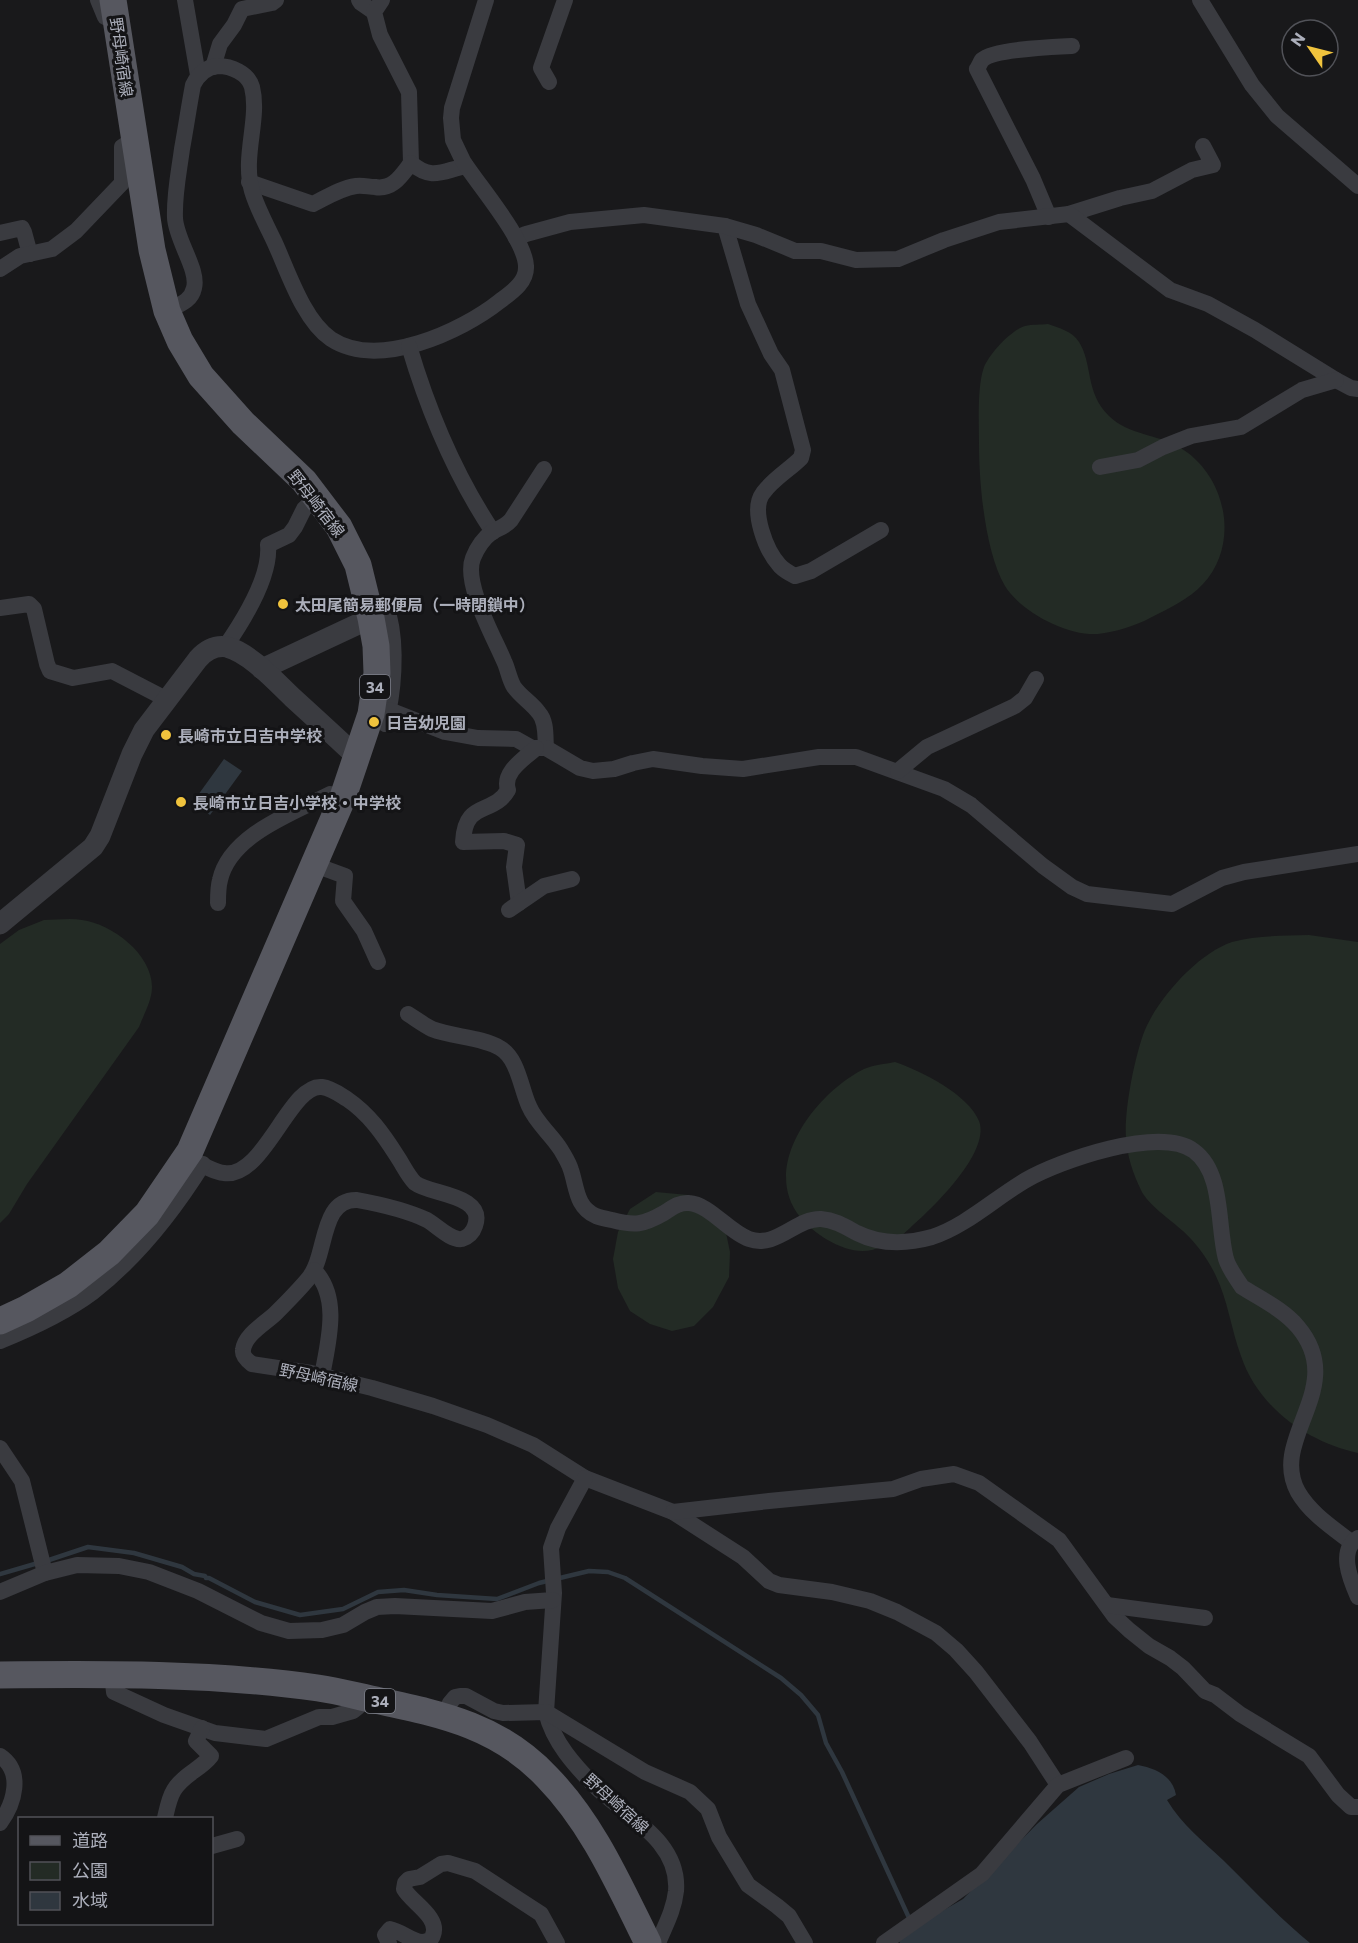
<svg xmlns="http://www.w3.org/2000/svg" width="1358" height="1943" font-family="Commissioner,'Noto Sans JP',sans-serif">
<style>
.green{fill:#232b25}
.water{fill:#2f373f}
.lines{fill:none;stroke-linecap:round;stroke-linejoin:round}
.stream{stroke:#2f373f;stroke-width:4.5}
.minor{stroke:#3a3b40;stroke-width:16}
.tertiary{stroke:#3a3b40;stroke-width:21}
.primary{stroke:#56575f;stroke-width:27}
.poi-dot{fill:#f0c33d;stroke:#141416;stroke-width:2}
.labels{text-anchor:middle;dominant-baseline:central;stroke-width:6;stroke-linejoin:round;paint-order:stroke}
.shield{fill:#141416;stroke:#7e808a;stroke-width:1.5}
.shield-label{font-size:15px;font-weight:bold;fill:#acafbb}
.street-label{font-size:16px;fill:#acafbb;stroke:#141416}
.poi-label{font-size:16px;font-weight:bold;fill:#acafbb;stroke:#141416;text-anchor:start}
</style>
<rect width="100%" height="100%" fill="#19191b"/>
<g class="green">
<path d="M1048,324c11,4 24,7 31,18 14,22 6,51 30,74 19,19 48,18 70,31 47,27 62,96 24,137 -14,15 -35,25 -53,34 -15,8 -35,14 -52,16 -31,2 -77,-22 -93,-48 -20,-34 -26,-103 -26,-142 0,-22 -2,-57 5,-77 6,-14 27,-37 41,-41 7,-2 16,-1 23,-2z"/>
<path d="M44,920c12,0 26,-2 38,0 30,4 70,34 70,67 0,13 -8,27 -13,40l-112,157 -18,30 -9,9v-279l19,-14z"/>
<path d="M1309,935l49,7v511c-51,-11 -100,-46 -117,-97 -10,-27 -13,-56 -26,-82 -8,-16 -19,-31 -32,-43 -12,-11 -36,-27 -42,-41 -8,-16 -14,-35 -15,-52 -2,-27 8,-77 17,-103 12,-34 55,-82 89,-93 25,-7 51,-6 77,-7z"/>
<path d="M895,1062c26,9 73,32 84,59 12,31 -47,88 -69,107 -5,4 -11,11 -17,14 -6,4 -15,6 -21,8 -25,6 -57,-15 -72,-33 -41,-51 17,-125 64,-148 9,-4 21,-5 31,-7z"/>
<polygon points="656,1192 688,1195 725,1228 730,1252 729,1277 713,1307 694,1326 672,1331 650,1324 630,1311 618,1288 613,1259 618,1232 630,1209"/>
</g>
<g class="water">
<polygon points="224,759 242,771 210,815 193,802"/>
<path d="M1138,1765c17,3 35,11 38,30l-9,5c15,25 36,41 56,60 29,28 56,58 87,83h-410l-3,-6 66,-38 74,-75 42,-37 30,-13z"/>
</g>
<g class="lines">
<g class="stream">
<polyline points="46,1561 88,1547 134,1553 182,1567 194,1574 205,1576 206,1578 209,1578 255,1602 300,1615 343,1609 378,1592 404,1590 437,1595 497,1599 539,1583 589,1571 608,1572 625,1578 781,1678 801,1695 818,1715 826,1743 842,1772 910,1920"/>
<polyline points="0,1574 38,1563"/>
</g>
<g class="minor">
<polyline points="98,0 105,17 113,20"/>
<polyline points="185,0 198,75"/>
<polyline points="359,0 361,3 374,12"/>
<polyline points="382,0 374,12 380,35 409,92 411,163"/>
<polyline points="1200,0 1252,85 1277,116 1358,186"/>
<polyline points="213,67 220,44 234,25 242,9 272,3 276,0"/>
<polyline points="549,82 541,68 565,0"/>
<path d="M249,182l64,22c14,-7 28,-16 43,-18 7,-1 13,1 19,1 18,3 26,-11 36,-24 21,18 31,8 55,3"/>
<polyline points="1069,214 1120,198 1152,191 1192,170 1213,165 1203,146"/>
<path d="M1049,217l-16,-38 -56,-110c1,-1 4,-8 5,-9 12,-11 72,-13 90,-14"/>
<path d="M725,226l23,78 23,50 11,16 21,80 -2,8c-12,12 -28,21 -38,35 -13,17 3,58 17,73 4,4 9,7 15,10l16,-5 70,-41"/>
<polyline points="0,233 22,228 24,232 30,254"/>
<polyline points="516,238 526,234 570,222 644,215 725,226 756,235 795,251 821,251 856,260 898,259 944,240 999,222 1069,214 1170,290 1208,304 1255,330 1336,380 1351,388 1358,389"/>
<polyline points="0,269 20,256 52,249 76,231 122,183 122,147 134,139"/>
<path d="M167,311c11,-6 24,-9 27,-23 5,-18 -18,-48 -19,-70 -1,-24 4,-46 7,-69 4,-22 7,-43 11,-64 5,-10 13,-18 25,-19 13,0 30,7 34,21 8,32 -10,69 0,104 5,17 14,33 22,50 14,30 29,79 57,98 47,31 130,-7 169,-38 12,-9 27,-19 26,-35 -1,-27 -47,-80 -63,-105l-10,-21 -2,-22 1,-10 34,-108"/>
<path d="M409,346c19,64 46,129 84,186"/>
<polyline points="1100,467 1138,460 1163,447 1191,436 1241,427 1302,390 1336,380"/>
<path d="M544,469l-33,51c-6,7 -12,8 -19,12 -8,6 -15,16 -19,26 -10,25 21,79 31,103 4,8 5,18 10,26 7,10 18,16 25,26 8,9 6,24 7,35"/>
<polyline points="0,608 29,604 34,609 47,664 50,671 73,678 112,671 166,699"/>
<path d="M371,618l10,-4 8,2c8,31 5,78 -4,108"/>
<path d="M225,647c18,-26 46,-70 43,-102l21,-10 6,-8 9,-18 12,-11"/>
<polyline points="389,710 445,732 478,738 516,739 532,748 546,748 580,768 593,771 614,769 633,763 653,759 702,766 743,769 819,757 856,757 944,789 971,805 1043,866 1072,887 1087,894 1172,904 1222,878 1244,872 1358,854"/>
<polyline points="898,771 927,747 1015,706 1025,698 1036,679"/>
<polyline points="315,865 345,876 343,901 364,931 378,962"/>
<path d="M218,903c0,-7 0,-16 2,-23 10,-45 73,-67 110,-86l13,3"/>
<path d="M519,903l-5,-36 3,-22 -13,-4 -41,1c2,-43 30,-26 45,-52 -6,-18 16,-31 28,-42"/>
<polyline points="509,910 544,886 572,879"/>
<path d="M408,1014c8,5 16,11 24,15 20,8 50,8 68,19 18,10 21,41 29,58 7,17 23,29 32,44 4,7 8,13 10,20 6,18 5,37 25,46 5,2 11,3 16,4 23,6 31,5 52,-7 8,-5 15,-11 25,-10 20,1 40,29 60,36 27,10 47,-21 72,-20 14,1 25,8 36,14 24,12 50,11 75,4 34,-11 63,-39 94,-57 33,-19 134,-55 168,-29 30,22 23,75 32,108 3,10 11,20 16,28 19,12 42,23 56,40 51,61 -30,111 0,165 12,21 35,36 53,50"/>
<path d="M187,1156c11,6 25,16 37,17 40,6 66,-90 98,-86 9,1 17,7 25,12 22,15 36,35 50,57 6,9 11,20 18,27 15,12 71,11 60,43 -2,6 -7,11 -13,13 -11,2 -26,-14 -35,-19 -21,-10 -48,-16 -70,-20 -38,-1 -29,56 -49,79 -10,12 -21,23 -32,34 -10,10 -31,21 -33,37 -1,6 5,11 9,14l59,9 61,15 61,18 54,19 46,20 52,33 88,34 70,45 26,24 10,4 53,7 38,9 27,11 39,21 20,17 20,22 54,70 28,43"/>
<path d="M314,1270c27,28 14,72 8,106"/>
<path d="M0,1341c32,-13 65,-28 93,-49 45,-35 80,-80 110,-128"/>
<polyline points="0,1448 22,1481 45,1573"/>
<path d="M585,1478l-27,50 -7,20 3,45 -8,119c7,30 29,54 50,75 30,29 84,54 80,104 -2,19 -11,35 -18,52"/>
<polyline points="673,1512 769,1501 893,1489 921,1479 954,1474 979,1483 1059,1540 1115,1617 1129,1630 1149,1646 1170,1658 1183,1668 1205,1691 1215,1695 1240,1714 1309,1756 1338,1795 1351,1807 1358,1807"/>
<path d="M1358,1538c-20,12 -8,41 0,59"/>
<polyline points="0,1592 45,1573 77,1565 119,1566 149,1572 198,1591 261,1623 289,1631 322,1630 343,1625 365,1612 377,1607 395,1606 492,1611 525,1602 553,1600"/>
<polyline points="1107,1605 1205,1618"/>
<polyline points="112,1674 114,1692 164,1715 215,1733 266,1739 319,1717 332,1717 353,1711 358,1707 361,1697"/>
<polyline points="444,1715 450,1703 455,1697 460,1696 466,1696 494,1711 503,1713 546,1712 645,1772 690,1792 708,1809 719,1837 748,1885 777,1906 789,1916 805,1943"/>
<path d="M0,1756c24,16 14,48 0,67"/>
<path d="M165,1818c2,-9 4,-20 9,-28 9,-15 27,-21 37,-34l-15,-15 6,-13"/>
<polyline points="212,1846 237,1839"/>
<path d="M389,1943l-4,-8 5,-6c11,2 21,12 32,13 4,0 10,-2 11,-7 7,-18 -22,-33 -29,-46l1,-6 4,-4 11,-2 21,-13 7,-1 27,8 66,43 16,29"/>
<polyline points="884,1943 982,1874 1058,1785 1126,1758"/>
</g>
<g class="tertiary">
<polyline points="262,669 371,618"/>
<path d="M0,924l93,-77 7,-11 32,-82 12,-24 54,-71c8,-9 17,-14 29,-12 23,6 49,35 66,51 22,20 44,40 65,60"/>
</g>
<g class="primary">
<polyline points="0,1321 26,1309 68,1285 109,1253 147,1214 190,1151 343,797 371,714 377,673 376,646 371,618 358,565 339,527 304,481 243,423 201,376 180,341 167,311 152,250 113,0"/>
<path d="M0,1675c106,-1 212,-2 318,13 21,3 42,9 62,13 65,14 120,26 167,76 46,47 72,108 101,166"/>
</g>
</g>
<g class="poi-dot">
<circle cx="283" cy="604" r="6"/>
<circle cx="374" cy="722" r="6"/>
<circle cx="166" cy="735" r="6"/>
<circle cx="181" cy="802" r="6"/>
</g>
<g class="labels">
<g class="shield">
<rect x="360" y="675" width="30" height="24" rx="4.5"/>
<rect x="365" y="1689" width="30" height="24" rx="4.5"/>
</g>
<g class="shield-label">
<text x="375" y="687">34</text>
<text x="380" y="1701">34</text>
</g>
<g class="street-label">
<text transform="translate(122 57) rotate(82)">野母崎宿線</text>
<text transform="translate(317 503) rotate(52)">野母崎宿線</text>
<text transform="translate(319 1377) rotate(12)">野母崎宿線</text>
<text transform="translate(617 1803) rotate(42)">野母崎宿線</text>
</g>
<g class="poi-label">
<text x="295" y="604">太田尾簡易郵便局（一時閉鎖中）</text>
<text x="386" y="722">日吉幼児園</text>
<text x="178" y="735">長崎市立日吉中学校</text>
<text x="193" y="802">長崎市立日吉小学校・中学校</text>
</g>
</g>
<rect x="18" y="1817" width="195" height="108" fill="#141416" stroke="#515258" stroke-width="1.5"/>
<rect x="30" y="1836" width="30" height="9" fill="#56575f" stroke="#515258" stroke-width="1.5"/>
<text x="72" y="1847" font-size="18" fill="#acafbb">道路</text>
<rect x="30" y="1862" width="30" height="18" fill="#232b25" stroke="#515258" stroke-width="1.5"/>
<text x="72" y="1877" font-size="18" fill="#acafbb">公園</text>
<rect x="30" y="1892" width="30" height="18" fill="#2f373f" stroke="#515258" stroke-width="1.5"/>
<text x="72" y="1907" font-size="18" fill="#acafbb">水域</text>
<g transform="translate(1310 48) rotate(305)"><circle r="28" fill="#141416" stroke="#515258" stroke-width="1.5"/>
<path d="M0-4.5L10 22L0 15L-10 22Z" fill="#f0c33d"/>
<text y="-9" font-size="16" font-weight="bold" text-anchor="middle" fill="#acafbb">N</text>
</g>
</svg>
